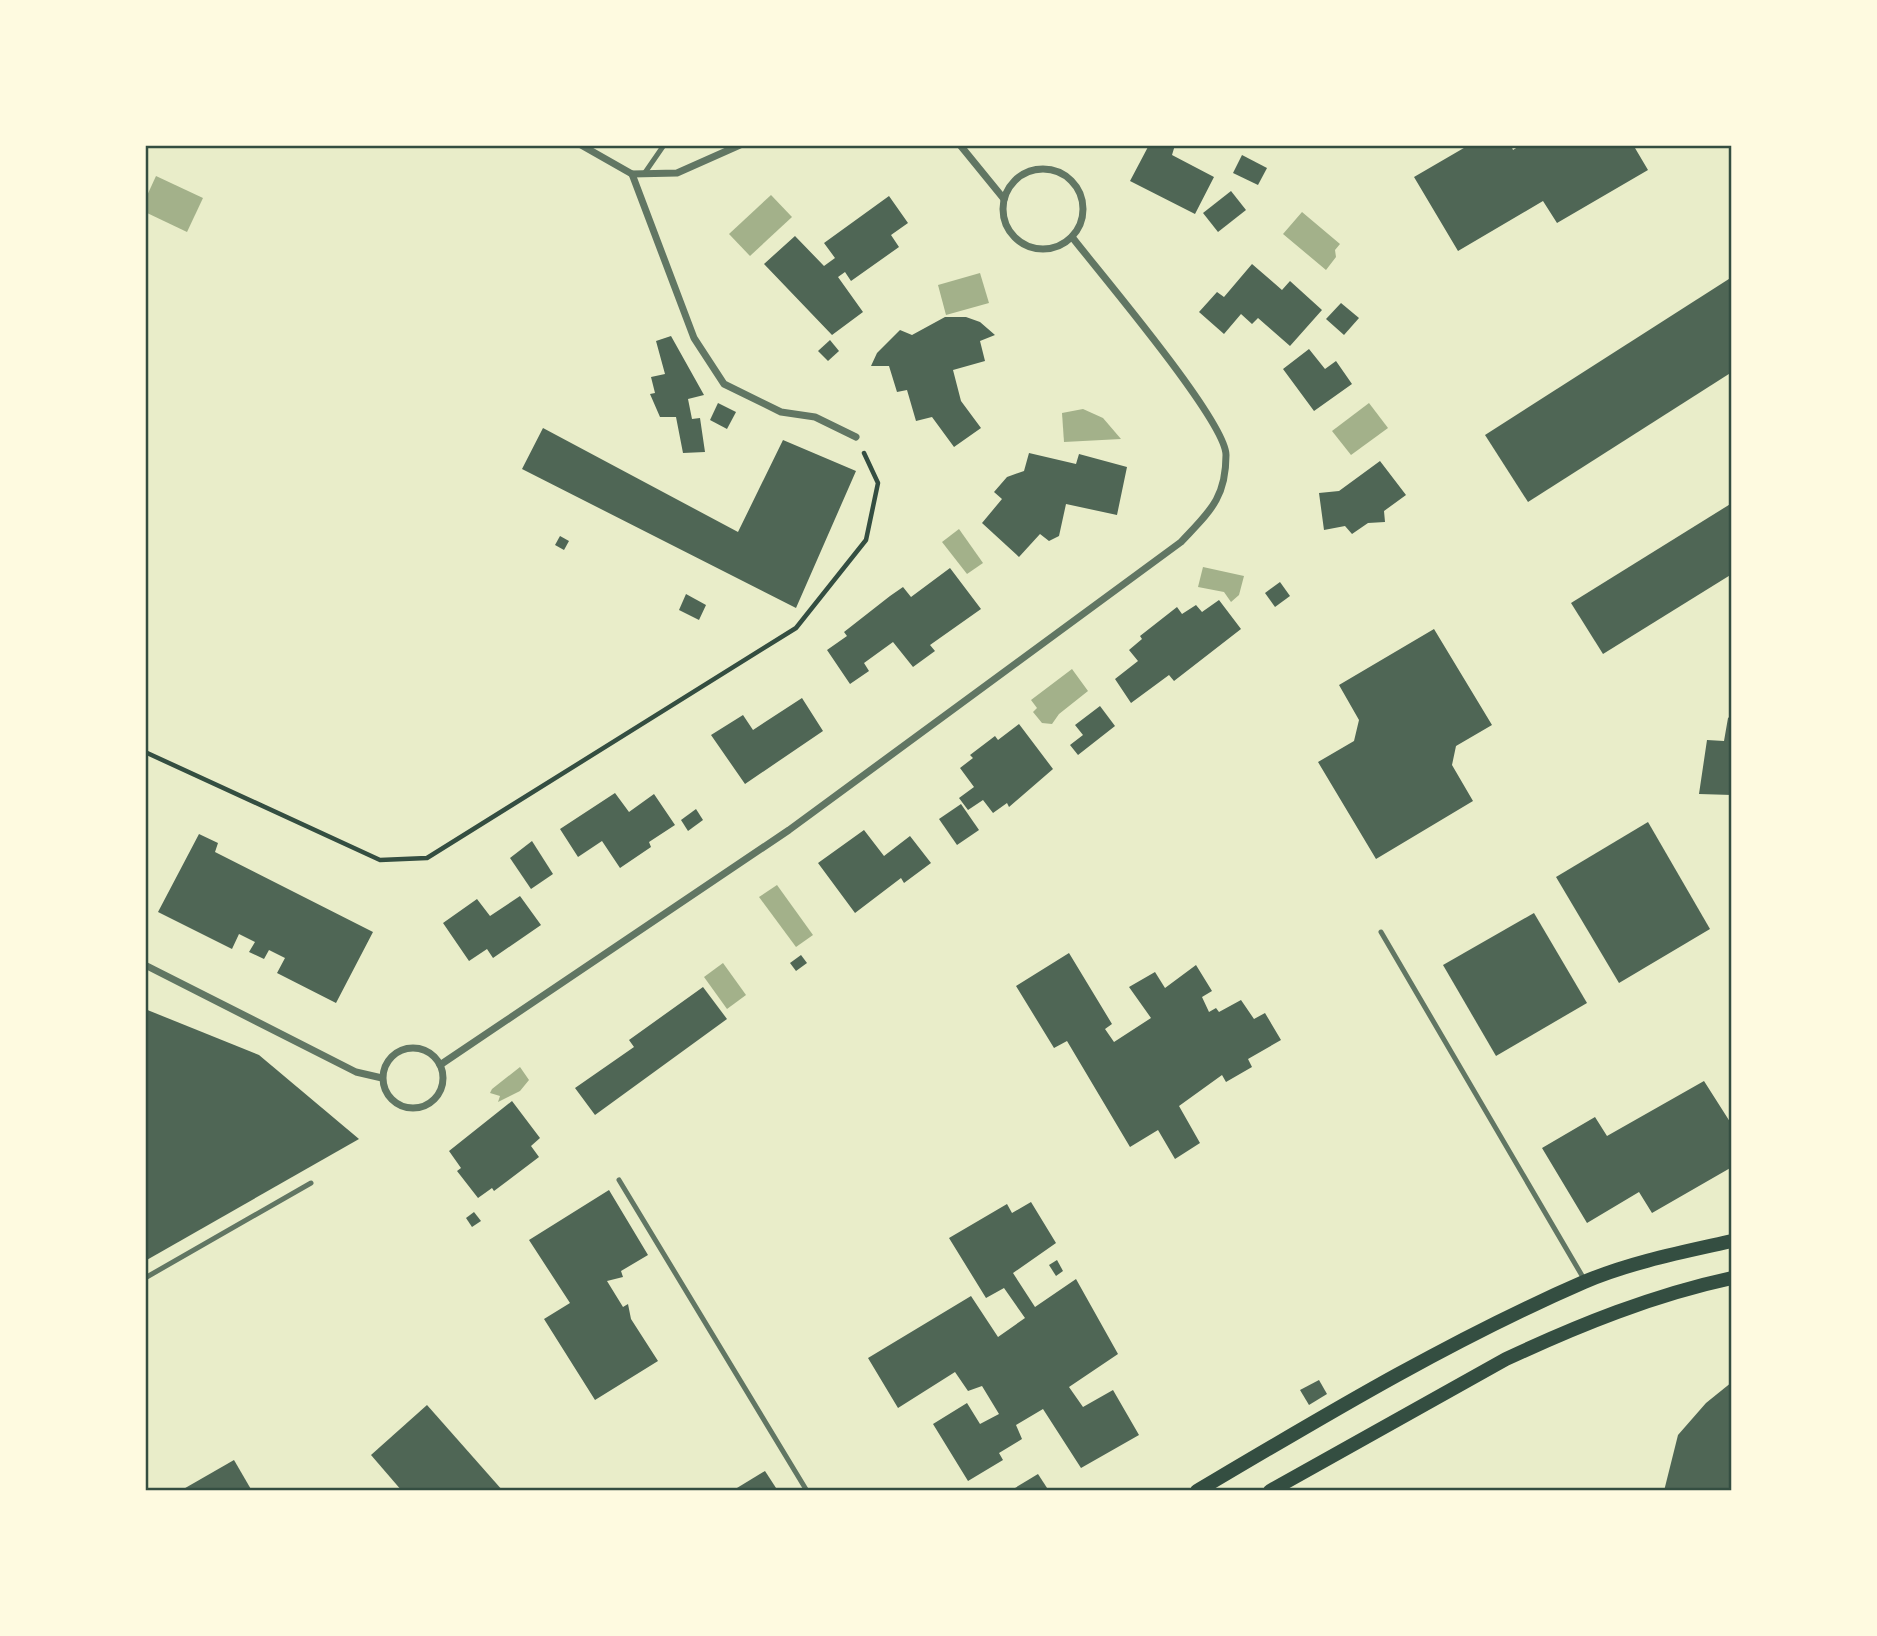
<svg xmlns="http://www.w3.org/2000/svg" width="1877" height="1636" font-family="'DM Sans',sans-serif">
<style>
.water{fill:#a3b18a}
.building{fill:#4f6655}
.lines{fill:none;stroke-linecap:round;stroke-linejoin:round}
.path{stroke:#344e41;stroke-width:4.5}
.service{stroke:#617663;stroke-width:5}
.minor{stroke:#617663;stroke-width:7}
.secondary{stroke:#344e41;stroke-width:14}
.neatline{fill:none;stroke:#344e41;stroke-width:2.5}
</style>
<rect width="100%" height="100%" fill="#e9edc9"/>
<g class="water">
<polygon points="156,176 203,198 187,232 145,212 145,200"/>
<polygon points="771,195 792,217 750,256 729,234"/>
<polygon points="1302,212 1340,244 1335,250 1336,257 1326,270 1283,234"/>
<polygon points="980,273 989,303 946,315 938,285"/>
<polygon points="1369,403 1388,428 1351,455 1332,431"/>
<polygon points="1083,409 1103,418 1121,439 1064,442 1062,413"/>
<polygon points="959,529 983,563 967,574 942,542"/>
<polygon points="1203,567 1244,576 1239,595 1231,602 1224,592 1198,587"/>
<polygon points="1072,669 1088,691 1059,714 1052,724 1042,723 1033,712 1037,708 1031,700"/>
<polygon points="777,885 813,935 796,947 759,897"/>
<polygon points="723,963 746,995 727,1009 704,977"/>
<polygon points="520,1067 529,1080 520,1091 498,1102 500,1096 490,1093 492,1089"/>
</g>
<g class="building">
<polygon points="1149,145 1175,145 1172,155 1214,177 1195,214 1130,181"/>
<polygon points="1469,145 1511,145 1513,150 1521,145 1639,145 1635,148 1648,170 1557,223 1543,201 1458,251 1414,177"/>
<polygon points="1242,155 1267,168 1258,185 1233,173"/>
<polygon points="1231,191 1246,210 1218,232 1203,213"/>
<polygon points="889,196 908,223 891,235 899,247 851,281 845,272 838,277 863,312 832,335 764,264 795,236 824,266 835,258 824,243"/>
<polygon points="1252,264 1282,290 1290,281 1322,310 1290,346 1258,318 1252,324 1241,314 1224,334 1199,312 1217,292 1224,297"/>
<polygon points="1732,277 1732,372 1528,502 1485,435"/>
<polygon points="1341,303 1359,318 1344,335 1326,319"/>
<polygon points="945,317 966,317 980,322 995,335 980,341 985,361 953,370 961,401 981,428 954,447 932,417 916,421 907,390 897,392 889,366 871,366 877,353 900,330 912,335"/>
<polygon points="671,336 704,395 688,399 692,419 700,418 705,452 683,453 676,417 660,417 650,394 655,393 651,377 665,374 656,341"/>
<polygon points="830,340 839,351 828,361 818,351"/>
<polygon points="1309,349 1325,369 1336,361 1352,384 1314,411 1283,369"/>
<polygon points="718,403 736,412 727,429 710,420"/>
<polygon points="543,428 738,532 783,440 856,471 796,608 522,469"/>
<polygon points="1029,453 1076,464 1079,454 1127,467 1117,515 1066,504 1059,536 1049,541 1040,534 1019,557 982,523 1002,499 994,492 1007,477 1024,471"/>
<polygon points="1380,461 1406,495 1384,511 1385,522 1368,523 1352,534 1345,526 1324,530 1319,493 1339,491"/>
<polygon points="1732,503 1732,574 1603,654 1571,603"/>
<polygon points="560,536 569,541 564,550 555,545"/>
<polygon points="950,568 981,609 930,645 935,651 913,667 893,642 864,663 869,671 850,684 827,650 847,636 844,632 890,596 903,587 911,597"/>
<polygon points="1280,582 1290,596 1275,607 1265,593"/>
<polygon points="686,594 706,605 699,620 679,610"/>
<polygon points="1219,600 1241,629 1174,681 1169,675 1131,703 1115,679 1138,661 1129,650 1142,639 1140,636 1177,607 1182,614 1196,605 1202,612"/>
<polygon points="1434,629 1492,725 1456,746 1452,765 1473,801 1376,859 1318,762 1354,741 1359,720 1339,685"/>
<polygon points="802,698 823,731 745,784 711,735 743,715 753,730"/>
<polygon points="1100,706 1115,726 1078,755 1070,745 1083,735 1075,725"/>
<polygon points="1732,715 1732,795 1699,794 1707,740 1724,741 1728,718"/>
<polygon points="1019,724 1053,769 1009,807 1007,803 993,813 983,800 968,810 959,798 974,787 960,768 973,758 970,755 995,736 998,740"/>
<polygon points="615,793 629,812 654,794 675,825 649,842 651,847 620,868 602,841 578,857 560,829"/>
<polygon points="961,804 979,830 957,845 939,819"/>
<polygon points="696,809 703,820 688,831 681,820"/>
<polygon points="1648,822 1710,929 1619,983 1556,877"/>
<polygon points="864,830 884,856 910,836 931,863 904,883 901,878 855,913 818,863"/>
<polygon points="199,834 218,843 215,852 373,932 336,1003 277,973 285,958 269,950 264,959 249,952 255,942 239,934 232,949 158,912"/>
<polygon points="532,841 553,874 531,889 510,858"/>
<polygon points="520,896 541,925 493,958 487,949 469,961 443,923 477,899 490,916"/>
<polygon points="1534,913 1587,1003 1496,1056 1443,965"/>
<polygon points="1069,953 1112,1024 1105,1029 1114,1042 1151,1018 1129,987 1155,972 1165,988 1196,965 1212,991 1202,997 1209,1012 1216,1008 1219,1012 1241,1000 1254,1019 1265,1013 1281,1040 1248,1059 1252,1067 1226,1082 1222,1075 1179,1106 1200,1143 1175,1159 1158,1130 1130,1147 1067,1041 1054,1048 1016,986"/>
<polygon points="801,955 807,963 796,971 790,963"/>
<polygon points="703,987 727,1019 595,1115 575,1088 634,1047 629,1040"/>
<polygon points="145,1009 259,1055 359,1139 145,1261"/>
<polygon points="1704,1081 1732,1125 1732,1167 1652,1213 1639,1192 1587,1223 1542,1148 1595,1117 1607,1136"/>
<polygon points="512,1101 540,1138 531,1146 539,1157 494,1191 492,1188 478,1198 457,1171 461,1168 449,1151"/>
<polygon points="609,1190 648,1255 621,1271 623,1277 607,1281 623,1307 628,1304 631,1319 658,1361 595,1400 544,1319 570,1303 529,1240"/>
<polygon points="1031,1202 1056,1243 1013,1273 1035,1307 1076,1279 1118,1354 1069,1387 1083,1407 1113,1390 1139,1435 1081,1468 1043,1409 1016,1425 1022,1439 999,1453 1003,1460 968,1481 933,1424 967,1403 980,1424 999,1414 982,1386 968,1391 955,1372 898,1408 868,1358 971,1296 998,1337 1025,1318 1004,1288 986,1298 949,1238 1007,1204 1012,1213"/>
<polygon points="474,1212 481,1221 472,1227 466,1218"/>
<polygon points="1057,1260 1063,1271 1056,1276 1049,1265"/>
<polygon points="1319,1380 1327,1394 1309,1405 1300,1390"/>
<polygon points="1732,1382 1732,1491 1664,1491 1678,1435 1706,1403"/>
<polygon points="427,1405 503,1491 402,1491 371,1455"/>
<polygon points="234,1460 252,1491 180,1491"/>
<polygon points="765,1471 778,1491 732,1491"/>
<polygon points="1038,1474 1049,1491 1010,1491"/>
</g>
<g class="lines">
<polyline class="path" points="145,752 380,860 427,858 796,628 866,540 878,483 864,453"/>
<g class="service">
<polyline points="644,174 664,145"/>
<polyline points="1381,932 1584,1279"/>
<polyline points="619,1180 807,1491"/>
<polyline points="145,1278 311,1183"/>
</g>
<g class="minor">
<polyline points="581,145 632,174 694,338 724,384 781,412 815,417 856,437"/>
<polyline points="960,145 1004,199"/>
<circle cx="1043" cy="209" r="40"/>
<polyline points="632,174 677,173 740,145"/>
<polyline points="145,965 356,1072 382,1078"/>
<circle cx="413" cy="1078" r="30"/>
<path d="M440,1065l349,-235 392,-288c28,-30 45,-43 45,-87 0,-34 -127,-183 -154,-218"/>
</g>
<g class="secondary">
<path d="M1197,1491c125,-74 253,-151 387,-209 47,-20 99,-30 148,-41"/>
<path d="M1270,1491l236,-132c73,-34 147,-64 226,-81"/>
</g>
</g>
<rect width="1877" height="1636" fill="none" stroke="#fefae0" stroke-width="294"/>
<rect x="147" y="147" width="1583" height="1342" class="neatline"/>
</svg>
